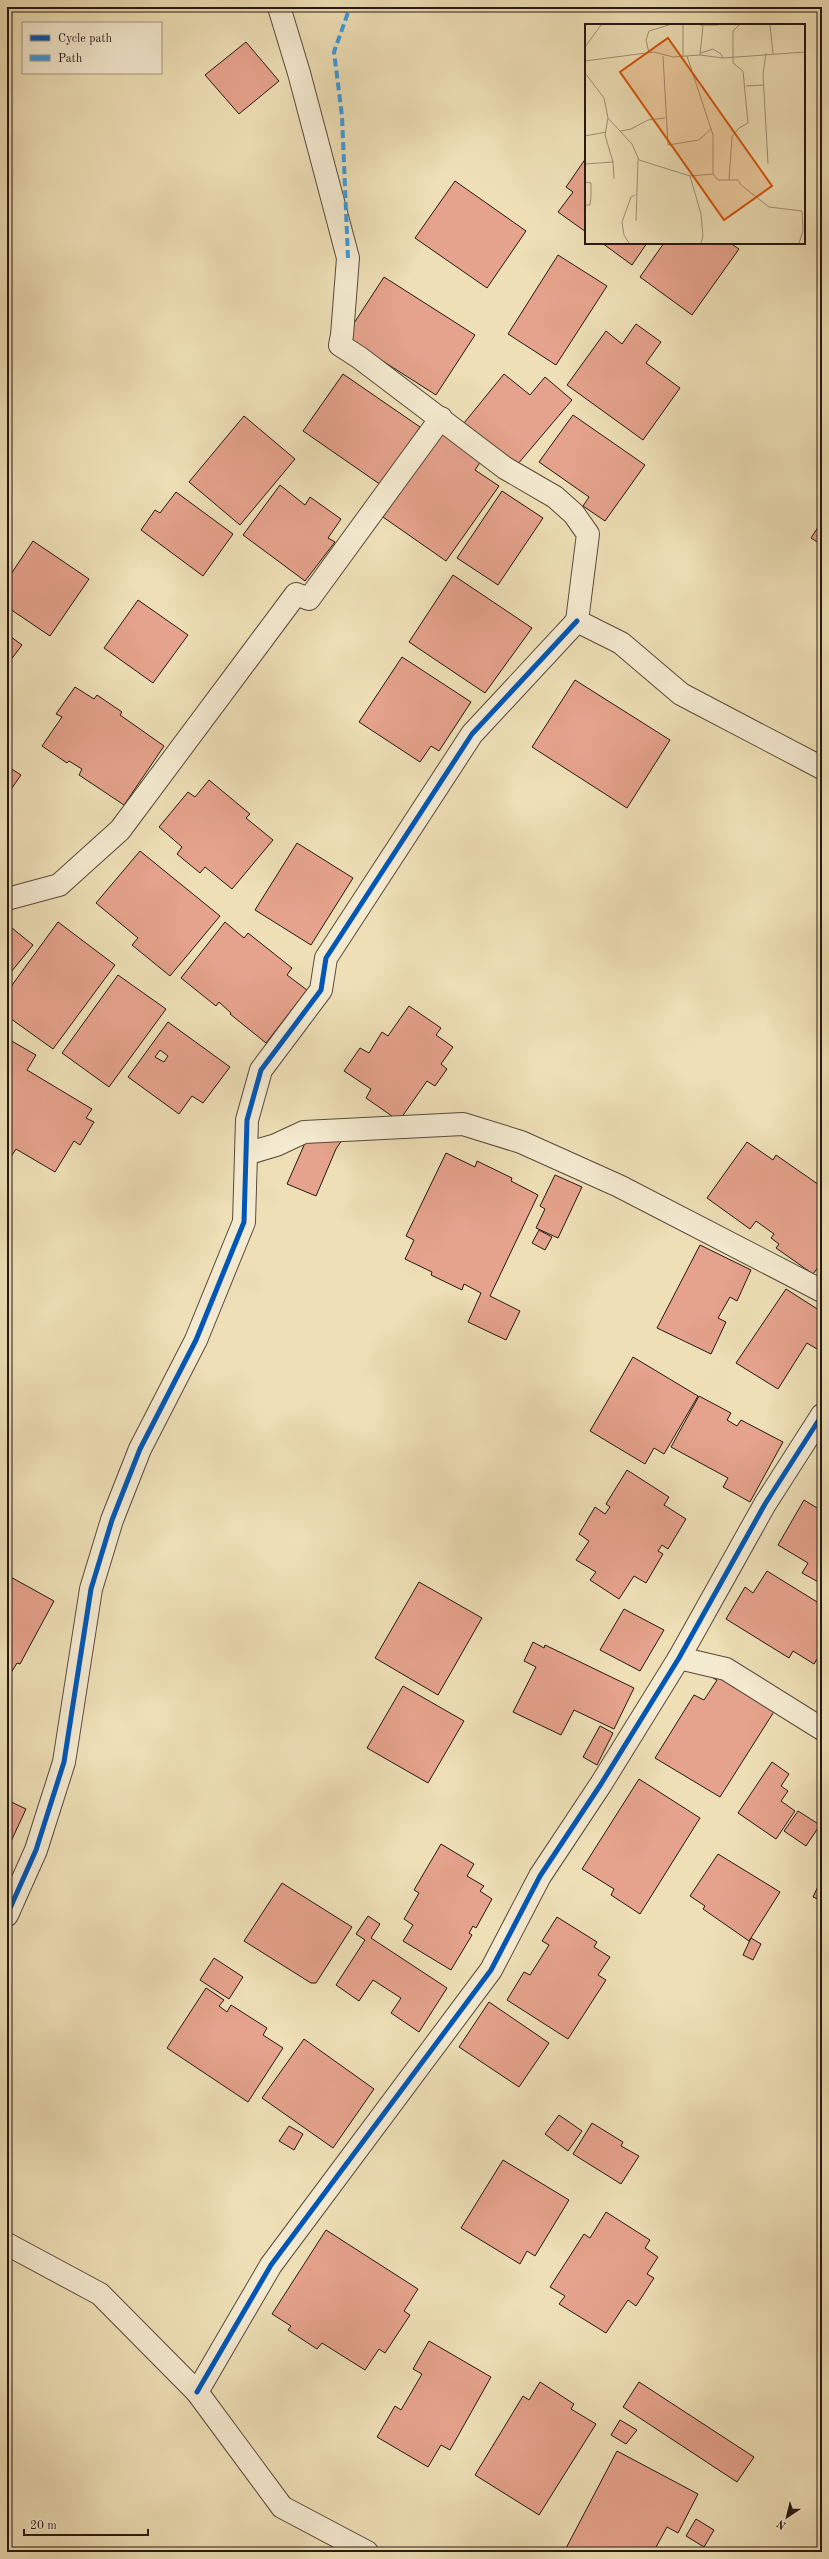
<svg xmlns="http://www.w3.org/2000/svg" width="829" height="2559" font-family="'Old Standard TT',serif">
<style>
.building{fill:#e5a28c;stroke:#261813;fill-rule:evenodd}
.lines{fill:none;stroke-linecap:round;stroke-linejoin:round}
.minor-casing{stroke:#584a3c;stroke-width:24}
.minor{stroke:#f4ead0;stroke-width:22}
.quiet{stroke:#3c9ade;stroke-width:4;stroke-dasharray:8 4;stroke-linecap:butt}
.cycleway-casing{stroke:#f4ead0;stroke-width:8}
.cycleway{stroke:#0057b8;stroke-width:5}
.inset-road{fill:none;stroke:#9e8f75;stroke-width:1}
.view{fill:#d5520d;fill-opacity:0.15;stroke:#d5520d;stroke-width:2}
.inset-edge{fill:none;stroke:#261813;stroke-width:2}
</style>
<rect width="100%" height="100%" fill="#eedfb6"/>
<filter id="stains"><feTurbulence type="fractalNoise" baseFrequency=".005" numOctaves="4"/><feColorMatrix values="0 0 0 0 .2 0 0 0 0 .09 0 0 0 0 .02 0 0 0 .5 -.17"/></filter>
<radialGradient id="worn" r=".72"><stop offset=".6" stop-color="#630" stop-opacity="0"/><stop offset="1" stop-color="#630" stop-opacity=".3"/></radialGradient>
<g class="building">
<polygon points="246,42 279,81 239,114 205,75"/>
<polygon points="586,158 586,232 558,212 573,192 566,187"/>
<polygon points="455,181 526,231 487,288 415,238"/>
<polygon points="602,243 647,243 632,265"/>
<polygon points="664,243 730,243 739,249 692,315 640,277"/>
<polygon points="558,255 607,286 556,365 508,334"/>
<polygon points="384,277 475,335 436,395 345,337"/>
<polygon points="636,324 661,342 646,363 680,388 643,440 567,385 606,331 622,344"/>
<polygon points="343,374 420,427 381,485 303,431"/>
<polygon points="504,374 530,395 545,377 572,400 517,465 464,423"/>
<polygon points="573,415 645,465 605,521 583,506 589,497 539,462"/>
<polygon points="244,416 295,459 240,525 189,482"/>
<polygon points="442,433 481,461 475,470 499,486 446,561 383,517"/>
<polygon points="280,485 305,505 310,497 341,519 328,538 335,542 305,581 243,535"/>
<polygon points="502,491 543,518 498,585 457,558"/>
<polygon points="176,492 233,534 203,576 141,530 155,510 160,513"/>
<polygon points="822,521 822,545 811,538"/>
<polygon points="33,541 89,579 50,636 7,607 7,580"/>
<polygon points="453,575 532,628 485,693 409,642"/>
<polygon points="138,600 188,635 153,683 104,648"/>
<polygon points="7,634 22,645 7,665"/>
<polygon points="402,657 471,702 439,751 431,746 420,762 359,722"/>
<polygon points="575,680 670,740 627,808 532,747"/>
<polygon points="75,687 94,699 97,695 122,712 120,715 164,746 124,805 79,775 82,769 69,761 67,763 42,746 62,717 56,714"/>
<polygon points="7,766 21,775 7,795"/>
<polygon points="209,780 250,814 246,818 273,840 232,889 205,867 200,873 177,854 182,847 159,827 188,792 195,797"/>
<polygon points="297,843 353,878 311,945 255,910"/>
<polygon points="140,851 220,916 170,976 132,945 138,938 96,903"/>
<polygon points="58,922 115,965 53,1049 7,1016 7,992"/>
<polygon points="225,922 244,938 248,933 292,968 287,975 307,990 266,1043 230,1014 231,1013 219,1002 216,1006 181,978"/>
<polygon points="7,924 33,945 7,977"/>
<polygon points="118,975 166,1009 109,1087 62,1053"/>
<polygon points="409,1006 441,1028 436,1035 453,1047 441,1064 447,1069 435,1086 427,1081 399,1121 366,1098 371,1089 344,1071 360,1048 369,1053 382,1032 388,1036"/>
<path d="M168,1022l62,45 -27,36 -11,-7 -13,18 -51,-37zM160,1050l8,6 -4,6 -9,-5z"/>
<polygon points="8,1039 36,1055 27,1070 92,1109 86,1118 94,1122 80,1145 74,1141 55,1172 16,1149 7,1163"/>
<polygon points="309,1134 342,1140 336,1149 316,1196 287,1184"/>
<polygon points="747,1142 773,1160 776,1155 822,1187 822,1262 813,1274 776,1248 779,1244 771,1238 774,1234 756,1221 750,1229 707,1198"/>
<polygon points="446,1153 475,1167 477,1161 512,1178 511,1181 538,1195 490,1296 520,1311 506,1340 468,1322 481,1293 464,1284 462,1290 431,1275 432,1272 405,1259 414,1240 406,1236"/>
<polygon points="555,1175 582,1187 558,1238 536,1228 545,1209 540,1206"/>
<polygon points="539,1230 552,1237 545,1250 532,1243"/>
<polygon points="700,1245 751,1270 737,1301 730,1297 718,1318 726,1322 711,1354 657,1328"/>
<polygon points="786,1289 822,1312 822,1352 807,1343 778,1389 736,1363"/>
<polygon points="633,1357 698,1396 664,1454 654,1448 645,1464 590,1431"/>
<polygon points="699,1396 731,1413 727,1420 737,1426 741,1420 783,1442 750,1502 723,1487 728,1478 671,1447"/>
<polygon points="627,1470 669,1497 664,1505 686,1519 668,1549 662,1545 658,1551 663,1554 646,1583 634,1576 619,1599 590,1580 596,1572 576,1560 589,1541 579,1534 595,1507 605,1514 610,1507 606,1504"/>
<polygon points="804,1500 822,1511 822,1584 802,1573 808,1563 778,1545"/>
<polygon points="767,1571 822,1605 822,1651 814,1664 793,1651 789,1658 726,1619 745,1587 753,1593"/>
<polygon points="7,1575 54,1601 20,1664 17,1663 8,1678"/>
<polygon points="419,1582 482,1618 438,1695 375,1658"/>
<polygon points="624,1609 664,1630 640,1671 600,1650"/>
<polygon points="533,1642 544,1648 545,1645 634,1688 614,1729 574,1710 561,1735 513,1712 536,1667 524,1661"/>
<polygon points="716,1673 775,1710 720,1797 655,1758 694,1695 704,1700 717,1680 713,1678"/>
<polygon points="403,1686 464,1721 428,1783 367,1748"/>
<polygon points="600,1726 613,1733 597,1765 583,1757"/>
<polygon points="772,1762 789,1774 781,1786 788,1791 781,1801 795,1811 776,1839 738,1813"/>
<polygon points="639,1779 700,1818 640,1914 611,1895 614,1889 582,1869"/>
<polygon points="7,1800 26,1809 7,1850"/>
<polygon points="798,1811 820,1825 806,1846 784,1831"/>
<polygon points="441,1844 474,1864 467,1876 484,1886 480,1891 492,1899 476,1928 473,1926 469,1933 472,1935 451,1970 403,1941 413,1925 404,1919 419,1893 414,1890"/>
<polygon points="718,1854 780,1892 749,1941 703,1909 705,1906 690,1896"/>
<polygon points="822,1878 822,1901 813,1897"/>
<polygon points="282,1883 352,1927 316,1983 311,1983 244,1941"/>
<polygon points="368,1916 380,1924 371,1938 447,1988 419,2032 391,2013 401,1998 373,1980 359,2001 336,1985 365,1940 356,1934"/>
<polygon points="557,1917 597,1942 594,1947 610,1957 598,1975 606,1980 568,2039 507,2000 524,1972 530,1975 549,1945 542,1941"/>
<polygon points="751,1938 761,1944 753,1960 743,1955"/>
<polygon points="214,1958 243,1977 229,1999 200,1980"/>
<polygon points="206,1988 224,2000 219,2006 227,2012 231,2005 267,2028 263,2035 283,2048 248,2102 167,2048"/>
<polygon points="489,2002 549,2043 519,2087 459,2047"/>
<polygon points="304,2039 374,2089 333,2148 262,2098"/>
<polygon points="559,2115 582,2131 568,2151 545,2134"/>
<polygon points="592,2123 623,2142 621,2146 639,2156 621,2184 573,2154"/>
<polygon points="289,2126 303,2134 294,2150 279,2141"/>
<polygon points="503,2160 569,2200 535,2256 527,2251 520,2264 461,2228"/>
<polygon points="606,2212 650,2240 645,2248 658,2257 647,2274 654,2278 636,2306 628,2300 606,2333 559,2304 565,2296 550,2287 584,2234 590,2238"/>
<polygon points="326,2230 418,2289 404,2311 410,2315 385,2353 379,2349 365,2370 322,2343 317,2349 288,2330 291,2326 272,2314"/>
<polygon points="429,2341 491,2377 450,2450 441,2445 428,2467 377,2437 395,2406 401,2410 422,2374 413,2369"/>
<polygon points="540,2382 574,2404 571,2409 596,2424 539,2515 475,2475 523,2396 529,2400"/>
<polygon points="639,2382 754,2457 737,2482 623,2407"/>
<polygon points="620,2420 637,2430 626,2444 611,2435"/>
<polygon points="617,2451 698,2494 678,2533 667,2527 655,2549 661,2552 564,2552"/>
<polygon points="696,2519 714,2530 704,2547 686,2536"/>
</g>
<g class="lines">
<g class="minor-casing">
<g id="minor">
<polyline points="279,7 299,73 348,258 342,335 340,345 360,358 505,468 555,497 574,514 588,534 577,621 621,643 681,694 822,768"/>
<polyline points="7,899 59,885 120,830 296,594 309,599 441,418"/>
<polyline points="246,1154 276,1145 304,1132 463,1124 521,1142 619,1186 822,1291"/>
<polyline points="679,1658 726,1669 822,1729"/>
<polyline points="7,1915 36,1850 64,1762 91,1589 112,1520 140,1449 196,1340 244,1222 247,1120 261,1070 321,990 326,958 472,734 577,621"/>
<polyline points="7,2244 100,2294 197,2392 282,2507 367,2552"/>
<polyline points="197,2392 271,2265 491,1970 540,1876 601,1784 679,1658 765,1504 822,1415"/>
</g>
</g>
<use href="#minor" class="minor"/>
<g class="quiet">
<polyline points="7,21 15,7"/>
<polyline points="348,258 342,116 334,52 350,7"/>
</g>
<g class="cycleway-casing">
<g id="cycleway">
<polyline points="7,1915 36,1850 64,1762 91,1589 112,1520 140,1449 196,1340 244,1222 247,1120 261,1070 321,990 326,958 472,734 577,621"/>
<polyline points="197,2392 271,2265 491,1970 540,1876 601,1784 679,1658 765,1504 822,1415"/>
</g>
</g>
<use href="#cycleway" class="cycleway"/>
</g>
<g transform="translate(585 24)">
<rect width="220" height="220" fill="#eedfb6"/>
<path class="inset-road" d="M115,1h18M185,1l3,29M0,23l16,-22M64,29l-3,-13 3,-9 20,-6M116,29l12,-4 8,5 2,4M181,29l-3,21 5,90M115,31l3,-29M78,32l5,89 31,-5 12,-11M98,32v-31M102,32l26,79v39M0,37l69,-9 19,5 27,-2 23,3 82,-6M0,49l19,25 4,20 24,26 7,16 51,16 11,38 2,22 -2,7M161,62l18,-1M36,107l10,-2 17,-9 17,-2M0,112l21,-4M28,138l1,17M0,140l28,-2 -8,-27 3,-17M105,152l23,-2 5,6h20l3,5 28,22 33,4 1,20 -4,12M144,156l3,-43 7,-9 9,-5 -5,-52 -10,-8v-32l6,-6M0,158l6,1v14l-1,8h-5M51,197l2,-62M44,219l-5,-8 -2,-13 9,-25 4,-2"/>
<path class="view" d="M83,14l104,148 -48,34 -104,-148z"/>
<rect width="220" height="220" class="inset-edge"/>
</g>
<rect width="829" height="2559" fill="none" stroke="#eedfb6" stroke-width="24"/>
<rect x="8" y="8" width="813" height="2543" fill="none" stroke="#261813" stroke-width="2"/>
<rect x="12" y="12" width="805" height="2535" fill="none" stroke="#261813"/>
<rect x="22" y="22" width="140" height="52" fill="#f4ead0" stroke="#a29684"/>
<rect x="30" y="35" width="20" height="6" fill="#0057b8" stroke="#a29684"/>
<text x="58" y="42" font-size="12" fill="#261813">Cycle path</text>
<rect x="30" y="55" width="20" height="6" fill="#3c9ade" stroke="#a29684"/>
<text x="58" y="62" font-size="12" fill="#261813">Path</text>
<g transform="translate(787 2517) rotate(215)" stroke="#f4ead0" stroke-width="3" paint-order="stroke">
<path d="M0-3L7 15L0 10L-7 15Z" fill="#261813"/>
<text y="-6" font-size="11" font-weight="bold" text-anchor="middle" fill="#261813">N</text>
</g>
<path d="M24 2529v6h124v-6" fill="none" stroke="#261813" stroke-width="2"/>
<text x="30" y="2529" font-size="12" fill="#261813" stroke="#f4ead0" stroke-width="3" paint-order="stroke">20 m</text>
<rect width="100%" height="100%" filter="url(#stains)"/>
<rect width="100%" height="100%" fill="url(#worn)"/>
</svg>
